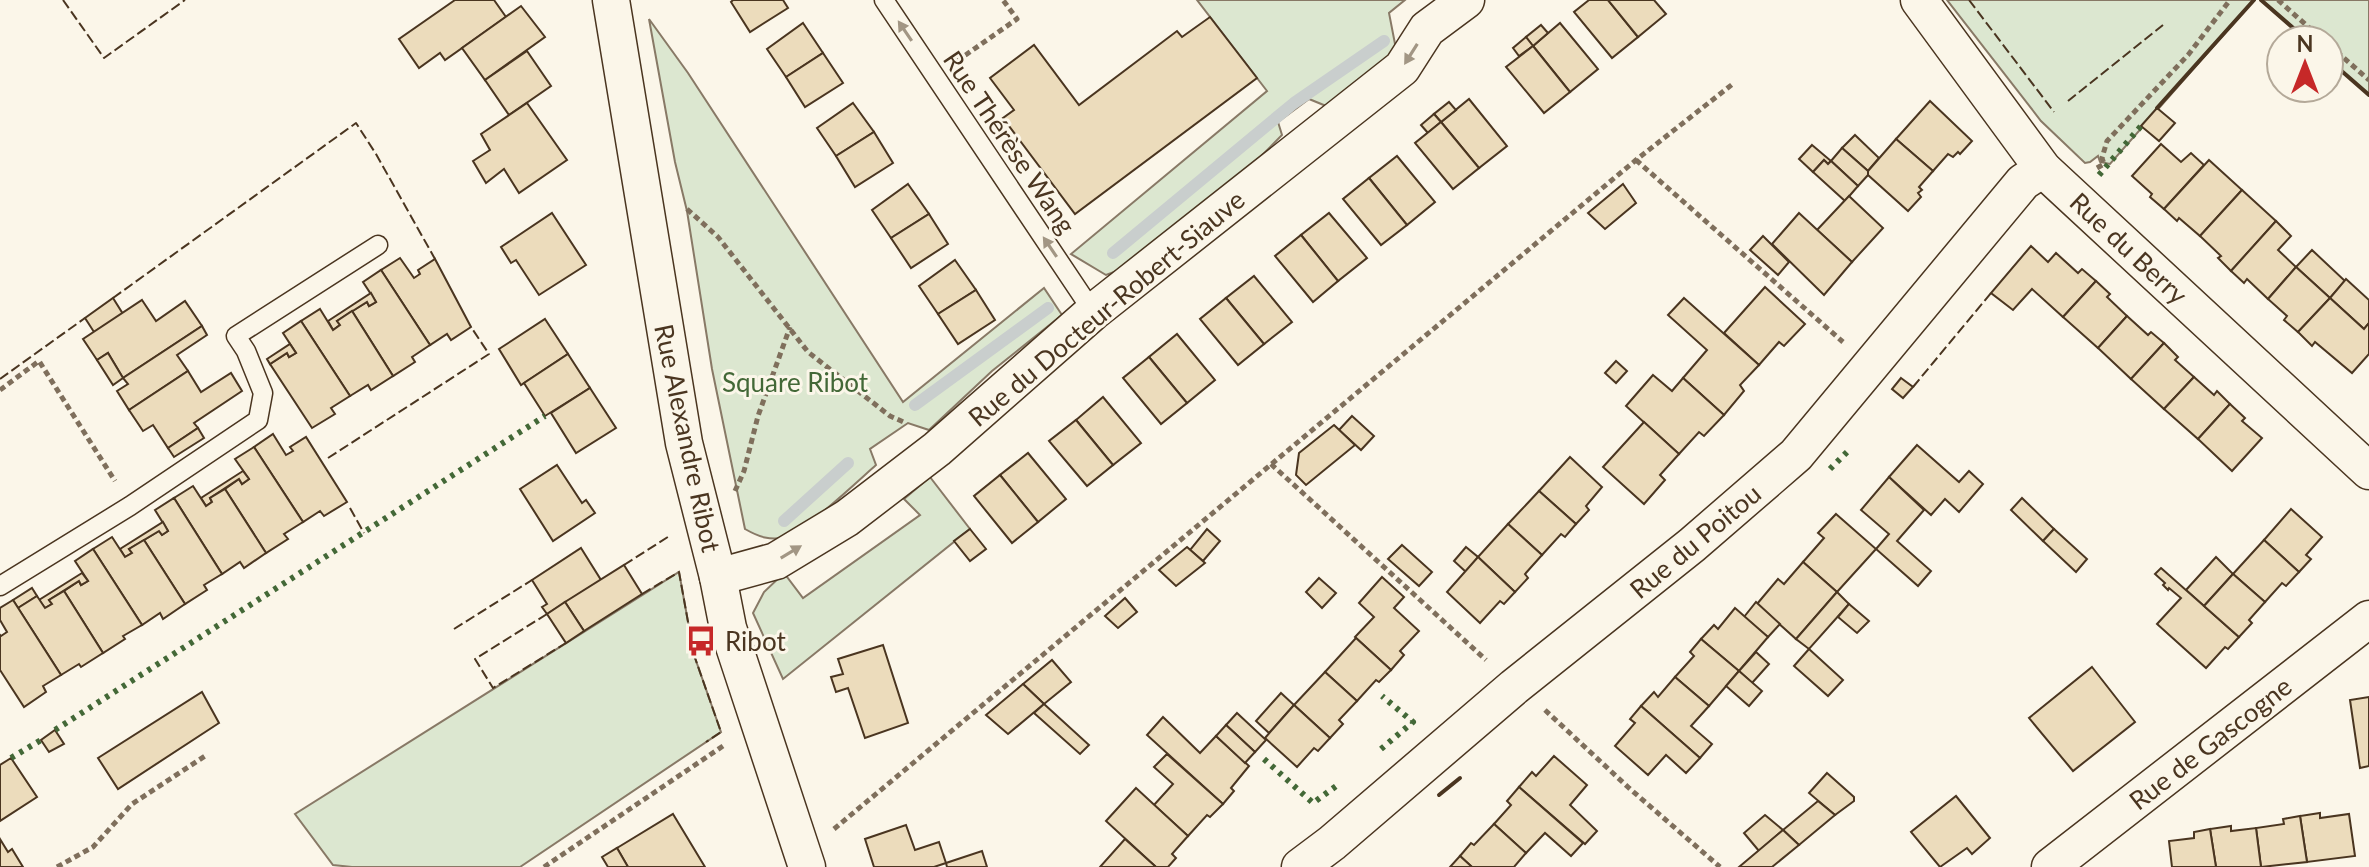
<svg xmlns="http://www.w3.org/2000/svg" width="2369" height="867" font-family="Lato,sans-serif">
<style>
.green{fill:#dce7d0;stroke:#887966;stroke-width:2}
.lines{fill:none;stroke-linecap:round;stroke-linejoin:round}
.stream{stroke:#c9cecd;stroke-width:12}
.building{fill:#ecdcbc;stroke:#4a3520;stroke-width:2}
.lane-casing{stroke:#4a3520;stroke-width:21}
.street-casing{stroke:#4a3520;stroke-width:39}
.path{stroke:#7f6f5c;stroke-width:5;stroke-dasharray:6 4;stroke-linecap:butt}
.lane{stroke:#fbf6e9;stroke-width:18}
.street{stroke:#fbf6e9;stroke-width:36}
.hedge{stroke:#436837;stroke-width:6;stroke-dasharray:4 6;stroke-linecap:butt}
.fence{stroke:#4a3520;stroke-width:2;stroke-dasharray:10 4;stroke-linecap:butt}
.wall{stroke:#4a3520;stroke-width:4}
.oneway{fill:#a29684}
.labels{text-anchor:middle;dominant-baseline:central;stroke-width:6;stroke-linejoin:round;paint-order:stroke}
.street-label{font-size:26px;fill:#4a3520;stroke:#fbf6e9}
.park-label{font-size:26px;fill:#436837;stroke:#fbf6e9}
.poi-label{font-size:26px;fill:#4a3520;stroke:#fbf6e9;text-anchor:start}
</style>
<rect width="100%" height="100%" fill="#fbf6e9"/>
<g class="green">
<polygon points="1197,0 1405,0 1389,13 1396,49 1331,108 1309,99 1278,122 1282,135 1221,197 1141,262 1106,275 1071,254 1267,91"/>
<polygon points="1947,0 2254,0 2110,164 2100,162 2098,156 2090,162 2085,163 2041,121"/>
<polygon points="2261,0 2369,0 2369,95 2329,60 2329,40 2307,40"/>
<path d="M649,19l39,54 215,329 141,-114 18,27 -70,56 -63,59 -21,-7 -38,26 6,16c-16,14 -73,68 -89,72 -17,4 -28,0 -42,-8l-33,-160 -25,-158 -12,-49z"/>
<polygon points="930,477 970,529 783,679 753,613 764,592 784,573 803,598 920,515 904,499"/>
<polygon points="679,572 694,655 721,732 520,867 352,867 333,865 295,814"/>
</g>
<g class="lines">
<g class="stream">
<polyline points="1113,253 1294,103 1384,41"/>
<polyline points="915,405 1048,308"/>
<polyline points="784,521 848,463"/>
</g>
</g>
<g class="building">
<polygon points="455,0 494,0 506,17 445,60 440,53 419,68 399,39"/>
<polygon points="733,0 783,0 788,8 750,32 731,2"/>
<polygon points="1589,0 1608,0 1638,37 1612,58 1574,12"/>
<polygon points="1608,0 1654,0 1666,14 1638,37"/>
<polygon points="521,6 545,37 485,80 462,48"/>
<polygon points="1210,17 1257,78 1075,214 1003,118 1014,110 990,78 1034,45 1079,105 1177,31 1182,37"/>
<polygon points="803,23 823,53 786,77 767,49"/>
<polygon points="1560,23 1598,69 1570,92 1533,46"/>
<polygon points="1541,25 1548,33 1533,46 1526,37"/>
<polygon points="1526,37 1533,46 1519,56 1513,48"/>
<polygon points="1533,46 1570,92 1544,113 1506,67"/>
<polygon points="527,51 551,86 509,115 485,80"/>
<polygon points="823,53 843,83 805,107 786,77"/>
<polygon points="1469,99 1507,146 1479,168 1441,122"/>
<polygon points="1930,101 1972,141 1960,154 1958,152 1953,157 1948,154 1933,171 1896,139"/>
<polygon points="1449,102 1456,110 1441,122 1434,114"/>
<polygon points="527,103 567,160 519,193 504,169 486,183 473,161 490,150 481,134"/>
<polygon points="853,103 874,132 836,156 817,128"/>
<polygon points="2157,108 2175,123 2159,141 2141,126"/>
<polygon points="1434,114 1441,122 1428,133 1421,125"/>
<polygon points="1441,122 1479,168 1453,189 1415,143"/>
<polygon points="874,132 893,163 855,187 836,156"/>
<polygon points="1855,135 1879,158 1868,171 1842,148"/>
<polygon points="1896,139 1933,171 1919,187 1922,190 1918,193 1921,197 1908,211 1868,175 1868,171"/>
<polygon points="2161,144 2181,162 2191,153 2204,165 2164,209 2150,197 2152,194 2132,176"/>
<polygon points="1812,145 1831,161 1828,164 1824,160 1813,172 1799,159"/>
<polygon points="1842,148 1868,171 1868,175 1858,186 1831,161"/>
<polygon points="1397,156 1435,202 1407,225 1369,178"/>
<polygon points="1824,160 1828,164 1831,161 1858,186 1845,201 1813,172"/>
<polygon points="2209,160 2242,190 2200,236 2179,218 2177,221 2164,209"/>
<polygon points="1369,178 1407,225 1381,245 1343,199"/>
<polygon points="908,184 929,214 891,238 872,210"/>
<polygon points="1623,184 1636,203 1605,229 1588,213"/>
<polygon points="2242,190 2276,221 2231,271 2218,258 2221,256 2200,236"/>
<polygon points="1849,196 1883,228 1852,262 1817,230"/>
<polygon points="552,213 586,265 539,295 516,260 511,263 501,247"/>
<polygon points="1329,213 1367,258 1338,281 1301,235"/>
<polygon points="1799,213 1852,262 1824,295 1772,244"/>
<polygon points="929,214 948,244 911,268 891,238"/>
<polygon points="2276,221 2291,236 2278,250 2296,267 2268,299 2247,279 2244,283 2231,271"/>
<polygon points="1301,235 1338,281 1313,302 1275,256"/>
<polygon points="1763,236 1789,262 1778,275 1750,250"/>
<polygon points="2031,246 2048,262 2056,253 2078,273 2082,269 2096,281 2063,317 2032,289 2013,310 1991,293"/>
<polygon points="2312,250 2345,281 2330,298 2296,267"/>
<polygon points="400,258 414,278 420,274 418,270 435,259 471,327 451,340 447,334 430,345 381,270"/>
<polygon points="955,260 976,290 938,314 919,286"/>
<polygon points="2296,267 2330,298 2298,332 2284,320 2287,316 2268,299"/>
<polygon points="381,270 430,345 412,357 415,362 393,376 352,311 367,302 369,306 376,302 363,282"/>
<polygon points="1254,276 1292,322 1264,344 1226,298"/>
<polygon points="2346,279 2369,300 2369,323 2364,329 2330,298"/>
<polygon points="2096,281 2110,294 2107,297 2127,316 2098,348 2063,317"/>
<polygon points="1765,287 1805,324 1784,346 1779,342 1759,365 1724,333"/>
<polygon points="976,290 995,320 958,344 938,314"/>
<polygon points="371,293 376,302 369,306 367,302 337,321 340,325 333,330 328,321"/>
<polygon points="113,298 123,314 94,332 85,318"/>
<polygon points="1226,298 1264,344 1238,365 1200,319"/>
<polygon points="1684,298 1759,365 1740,385 1744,391 1724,415 1683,378 1707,350 1668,315"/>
<polygon points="2330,298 2364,329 2369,323 2369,354 2352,373 2315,342 2312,346 2298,332"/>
<polygon points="142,300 156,321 185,301 202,326 123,378 108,353 97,360 83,339"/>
<polygon points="320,309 333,330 340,325 337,321 352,311 393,376 371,390 368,385 350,396 301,321"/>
<polygon points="2127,316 2148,335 2151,332 2164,343 2131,379 2098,348"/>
<polygon points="545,319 568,354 521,385 499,349"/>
<polygon points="301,321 350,396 331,408 335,414 312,428 270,364 287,353 289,357 296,353 283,333"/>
<polygon points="202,326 207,335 177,355 188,371 129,410 117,391 128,384 123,378"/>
<polygon points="1177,334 1215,380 1187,403 1149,357"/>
<polygon points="2164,343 2178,357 2175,360 2194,377 2164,409 2131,379"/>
<polygon points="290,344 296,353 289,357 287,353 270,364 267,359"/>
<polygon points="108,353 123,378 113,385 97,360"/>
<polygon points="568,354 590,388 545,416 524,383"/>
<polygon points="1149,357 1187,403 1161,424 1123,378"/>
<polygon points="1616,361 1627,371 1616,383 1605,373"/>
<polygon points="188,371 201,392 231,373 242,391 194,423 198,428 168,448 153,425 143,431 129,410"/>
<polygon points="1653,375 1672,391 1683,378 1724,415 1704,436 1699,432 1679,454 1626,406"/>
<polygon points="2194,377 2214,395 2217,391 2230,404 2198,439 2164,409"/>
<polygon points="1901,378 1913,387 1903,398 1892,389"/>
<polygon points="590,388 616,428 576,453 551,413"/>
<polygon points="1103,397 1141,443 1113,465 1076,420"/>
<polygon points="2230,404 2245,418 2242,421 2262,438 2232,471 2198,439"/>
<polygon points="1352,416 1374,436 1361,450 1339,430"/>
<polygon points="1076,420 1113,465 1087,486 1049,441"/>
<polygon points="1644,422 1679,454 1660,475 1665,480 1644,504 1603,467"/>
<polygon points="1334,425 1355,445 1306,485 1296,475 1299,453"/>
<polygon points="198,428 204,438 174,457 168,448"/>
<polygon points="273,434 286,455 293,451 290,447 306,437 347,502 324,516 320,511 303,522 254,447"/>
<polygon points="1917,445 1959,482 1969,471 1983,484 1959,512 1945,499 1931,515 1889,477"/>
<polygon points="254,447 303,522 284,534 288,539 266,553 225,489 239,479 242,484 249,479 235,459"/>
<polygon points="1028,453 1066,499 1038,522 1000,475"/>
<polygon points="1570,457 1602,487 1586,506 1589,510 1576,524 1539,491"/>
<polygon points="557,465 582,503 586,500 595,513 553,541 520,489"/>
<polygon points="243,471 249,479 242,484 239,479 210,498 212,502 206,506 201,498"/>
<polygon points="1000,475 1038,522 1012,543 974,496"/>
<polygon points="1889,477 1924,510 1897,541 1931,571 1918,586 1876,549 1889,534 1861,510"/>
<polygon points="193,486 206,506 212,502 210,498 225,489 266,553 244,568 240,562 222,574 174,498"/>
<polygon points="1539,491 1576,524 1565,537 1561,534 1542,555 1508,524"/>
<polygon points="174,498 222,574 204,585 207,590 185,604 144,540 159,531 162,535 168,531 155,510"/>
<polygon points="2022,498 2054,529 2043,541 2011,510"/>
<polygon points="2291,509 2322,537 2306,555 2311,559 2299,572 2264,540"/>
<polygon points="1836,514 1876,549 1837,592 1803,562 1824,538 1818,533"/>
<polygon points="163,522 168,531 162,535 159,531 129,549 132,553 125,557 120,549"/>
<polygon points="1508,524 1542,555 1525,574 1528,578 1515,592 1478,557"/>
<polygon points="970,529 986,549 970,561 954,541"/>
<polygon points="1207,529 1220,541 1203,561 1190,550"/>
<polygon points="2054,529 2087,559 2076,572 2043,541"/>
<polygon points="112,537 125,557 132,553 129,549 144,540 185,604 163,619 160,613 142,625 93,549"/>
<polygon points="2264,540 2299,572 2286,586 2282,583 2265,602 2233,574"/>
<polygon points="1402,545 1432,572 1419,586 1388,559"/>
<polygon points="1187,547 1205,563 1176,586 1159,570"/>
<polygon points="1466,547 1478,557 1466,572 1454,561"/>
<polygon points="581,548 601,580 547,614 542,607 547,604 532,580"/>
<polygon points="93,549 142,625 123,636 125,639 103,653 64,591 79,581 81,585 88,581 75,561"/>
<polygon points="1478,557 1515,592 1504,604 1500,601 1480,623 1447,592"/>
<polygon points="2216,557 2233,574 2204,606 2186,590"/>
<polygon points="1803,562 1837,592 1796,639 1757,604 1778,579 1784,584"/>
<polygon points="624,565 642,594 584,631 565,602"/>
<polygon points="2161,568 2239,637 2228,649 2225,647 2206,668 2157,624 2181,598 2169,588 2168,590 2163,585 2165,583 2155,574"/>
<polygon points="82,573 88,581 81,585 79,581 49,600 52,604 45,608 39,600"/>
<polygon points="2233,574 2265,602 2249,620 2252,623 2239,637 2204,606"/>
<polygon points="1382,577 1404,597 1394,608 1419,631 1400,651 1404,655 1391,670 1355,637 1374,617 1359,603"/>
<polygon points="1319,578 1336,593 1322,608 1306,592"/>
<polygon points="32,588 37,596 18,608 13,600"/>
<polygon points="64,591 103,653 81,667 79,664 61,675 18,608 37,596 45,608 52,604 49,600"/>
<polygon points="1837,592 1849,604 1809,649 1796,639"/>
<polygon points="1125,598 1137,612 1118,628 1105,616"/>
<polygon points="13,600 61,675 43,686 46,692 24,707 0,670 0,635 1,636 7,632 0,620 0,608"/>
<polygon points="565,602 584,631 566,643 547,614"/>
<polygon points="1756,602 1780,624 1768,637 1744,617"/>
<polygon points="1849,604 1869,621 1857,633 1838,617"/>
<polygon points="1735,608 1768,637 1739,671 1701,639 1714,625 1718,629"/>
<polygon points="1356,638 1391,670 1379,682 1376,680 1357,701 1325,672"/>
<polygon points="1701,639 1739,671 1709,706 1675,677 1694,656 1690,652"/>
<polygon points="883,645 908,723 865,738 848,688 836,692 831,677 843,674 838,659"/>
<polygon points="1809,649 1843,680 1828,696 1794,666"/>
<polygon points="1756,652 1769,664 1752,683 1739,671"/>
<polygon points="1052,660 1071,682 1044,704 1023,684"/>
<polygon points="2092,667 2135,722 2073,771 2029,718"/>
<polygon points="1739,671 1762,691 1749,706 1726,686"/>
<polygon points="1325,672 1357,701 1339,720 1343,724 1330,738 1294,705"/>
<polygon points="1675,677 1709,706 1691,726 1712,744 1700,758 1641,706 1654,692 1658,697"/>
<polygon points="1023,684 1044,704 1008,734 986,715"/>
<polygon points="202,692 219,723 118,789 98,758"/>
<polygon points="1281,693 1294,705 1269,733 1256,721"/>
<polygon points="2369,697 2369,766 2360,768 2350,700"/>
<polygon points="1044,704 1089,745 1080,754 1034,713"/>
<polygon points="1294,705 1330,738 1318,751 1314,748 1297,767 1265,738"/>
<polygon points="1641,706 1700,758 1686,773 1666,755 1648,775 1615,746 1635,723 1630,719"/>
<polygon points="1237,713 1266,740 1255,752 1226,725"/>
<polygon points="1163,717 1200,753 1216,736 1249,766 1231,788 1234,791 1223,804 1147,735"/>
<polygon points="1226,725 1255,752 1245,763 1216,736"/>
<polygon points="55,730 64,744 49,752 41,740"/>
<polygon points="1167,754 1223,804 1210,817 1207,815 1188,836 1154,805 1173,784 1154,767"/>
<polygon points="1554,756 1587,785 1570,805 1597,831 1585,844 1519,787 1532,772 1536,776"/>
<polygon points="11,758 37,797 0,821 0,765"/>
<polygon points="1827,773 1854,797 1854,801 1835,815 1809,793"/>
<polygon points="1519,787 1583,843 1571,856 1545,833 1526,853 1494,824 1511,805 1507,801"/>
<polygon points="1136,788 1188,836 1172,854 1176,858 1168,867 1156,867 1106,821"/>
<polygon points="1956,796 1990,838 1972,854 1967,848 1940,867 1911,832"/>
<polygon points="1818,801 1835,815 1799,845 1783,830"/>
<polygon points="2320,813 2320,818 2349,814 2355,856 2307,862 2300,816"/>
<polygon points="673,814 705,867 628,867 617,848"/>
<polygon points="1765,815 1783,830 1759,851 1744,833"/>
<polygon points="2300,816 2307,862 2261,867 2256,828 2284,824 2283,819"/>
<polygon points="1494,824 1526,853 1514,867 1472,867 1460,856 1471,843 1474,845"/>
<polygon points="906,825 915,850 939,842 946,863 934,867 874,867 865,839"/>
<polygon points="2231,826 2231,831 2256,828 2261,867 2216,867 2210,829"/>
<polygon points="2210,829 2216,867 2172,867 2169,841 2194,838 2194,832"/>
<polygon points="1783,830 1799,845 1772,867 1739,867"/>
<polygon points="0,839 8,852 12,849 23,867 0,867"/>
<polygon points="1125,839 1156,867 1100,867"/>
<polygon points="617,848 628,867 608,867 602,857"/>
<polygon points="982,851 987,867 947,867 946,863"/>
<polygon points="1460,856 1472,867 1450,867"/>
</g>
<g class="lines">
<g class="lane-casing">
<g id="lane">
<polyline points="884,0 1093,312"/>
<polyline points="0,586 130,506 258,420 263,393 246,351 236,336 378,245"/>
</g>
</g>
<g class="street-casing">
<g id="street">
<polyline points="611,0 684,443 718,577 728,628 807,867"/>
<polyline points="1919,0 2043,169 2369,471"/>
<polyline points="718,577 776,561 847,518 937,449 1093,312 1402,68 1427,29 1466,0"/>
<polyline points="1300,867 1332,843 1514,687 1692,545 1796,455 2023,182 2043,169"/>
<polyline points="2050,867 2369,619"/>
</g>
</g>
<g class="path">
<polyline points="2278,0 2323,40"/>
<polyline points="2329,45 2369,80"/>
<polyline points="957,61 1017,19 1003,0"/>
<polyline points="1636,160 1843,342"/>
<polyline points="2097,168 2104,164 2102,158 2107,141 2188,55 2230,0"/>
<polyline points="687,209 718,237 808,352 890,416 906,423"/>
<polyline points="0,390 39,361 115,481"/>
<polyline points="1271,464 1486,660"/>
<polyline points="735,491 744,471 758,416 790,327"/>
<polyline points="1545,710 1629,788 1720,867"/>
<polyline points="834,829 1636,160 1734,83"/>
<polyline points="57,867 93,847 132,804 205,756"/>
<polyline points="544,867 726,744"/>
</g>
<use href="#lane" class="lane"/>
<use href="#street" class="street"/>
<g class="hedge">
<polyline points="2099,175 2141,126"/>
<polyline points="1830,469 1849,450"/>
<polyline points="55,730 545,416"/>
<polyline points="1381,749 1413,722 1382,696"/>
<polyline points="11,758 41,740"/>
<polyline points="1264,759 1313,803 1339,784"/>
</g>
<g class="fence">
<polyline points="63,0 104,58 185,0"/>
<polyline points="1969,0 2054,112"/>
<polyline points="2068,101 2163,25"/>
<polyline points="113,298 356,123 376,154 435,259"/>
<polyline points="0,379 85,318"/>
<polyline points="1913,387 1991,293"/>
<polyline points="328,458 489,354 471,327"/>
<polyline points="350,508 364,533"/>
<polyline points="624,565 671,535"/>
<polyline points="642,594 679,572 694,655 721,732 706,742"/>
<polyline points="547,614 475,659 493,688 566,643"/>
<polyline points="454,629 532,580"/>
</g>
<g class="wall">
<polyline points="2261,0 2307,40"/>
<polyline points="2329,60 2369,95"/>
<polyline points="2157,108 2254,0"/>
<polyline points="1439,795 1460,778"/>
</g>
</g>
<defs><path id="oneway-solid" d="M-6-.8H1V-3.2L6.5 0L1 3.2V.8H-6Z" transform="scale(2)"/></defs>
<g class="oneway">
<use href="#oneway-solid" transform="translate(905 31) rotate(-124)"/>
<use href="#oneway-solid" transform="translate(1411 54) rotate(122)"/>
<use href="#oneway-solid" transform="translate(1050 247) rotate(-124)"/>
<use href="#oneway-solid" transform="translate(791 552) rotate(-31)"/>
</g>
<defs>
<g id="bus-bare" transform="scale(2.4)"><path d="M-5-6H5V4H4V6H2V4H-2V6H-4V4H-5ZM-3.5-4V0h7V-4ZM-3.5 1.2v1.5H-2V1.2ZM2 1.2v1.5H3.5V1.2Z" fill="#c62828" stroke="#fbf6e9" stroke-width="2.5" paint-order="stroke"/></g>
</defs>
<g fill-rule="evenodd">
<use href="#bus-bare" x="701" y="641"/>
</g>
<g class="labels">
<g class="street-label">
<text transform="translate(1010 142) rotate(56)">Rue Thérèse Wang</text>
<text transform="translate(2129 248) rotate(43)">Rue du Berry</text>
<text transform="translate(1106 308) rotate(-40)">Rue du Docteur-Robert-Siauve</text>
<text transform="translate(688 438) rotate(78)">Rue Alexandre Ribot</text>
<text transform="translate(1695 541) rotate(-40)">Rue du Poitou</text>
<text transform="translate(2210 743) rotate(-38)">Rue de Gascogne</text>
</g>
<g class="park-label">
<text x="795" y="382">Square Ribot</text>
</g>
<g class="poi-label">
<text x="725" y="641">Ribot</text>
</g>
</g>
<g transform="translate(2305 64)"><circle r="38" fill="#fbf6e9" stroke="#b4a999" stroke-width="2"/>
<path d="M0-6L14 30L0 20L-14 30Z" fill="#c62828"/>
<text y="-12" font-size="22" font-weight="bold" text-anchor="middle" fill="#4a3520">N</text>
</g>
</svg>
